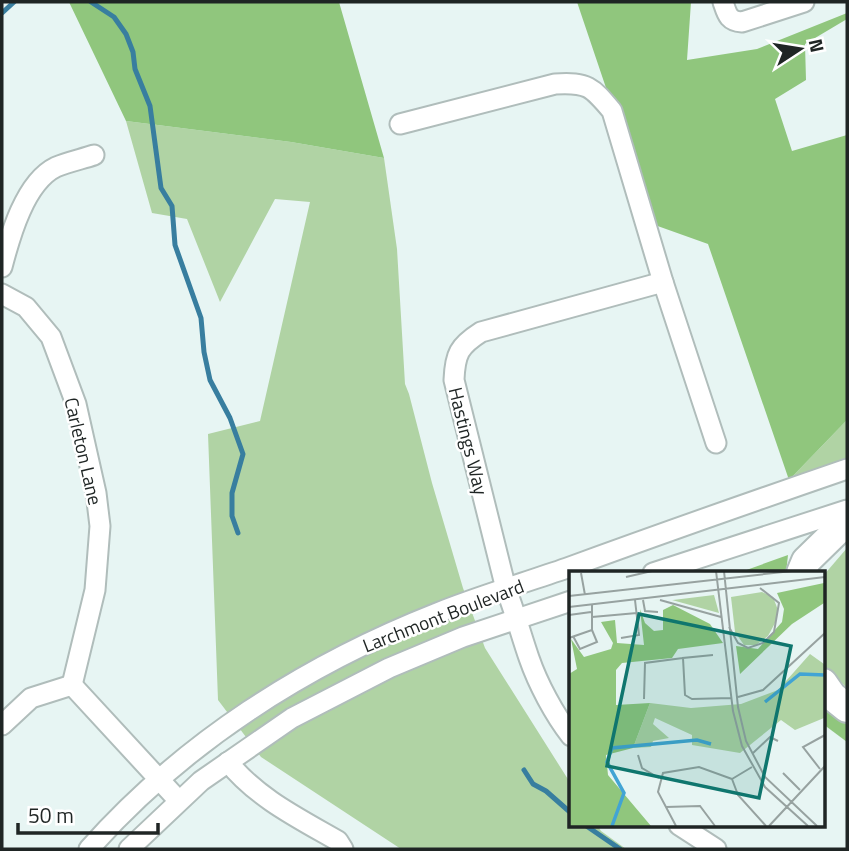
<svg xmlns="http://www.w3.org/2000/svg" width="849" height="851" font-family="'Titillium Web',sans-serif">
<style>
.green{fill:#b0d3a4}
.forest{fill:#90c67d}
.lines{fill:none;stroke-linecap:round;stroke-linejoin:round}
.stream{stroke:#387e9f;stroke-width:5}
.minor-casing{stroke:#b0bdbb;stroke-width:23}
.highway-casing{stroke:#b0bdbb;stroke-width:32}
.minor{stroke:#fff;stroke-width:19}
.highway{stroke:#fff;stroke-width:28}
.labels{text-anchor:middle;dominant-baseline:central;stroke-width:5;stroke-linejoin:round;paint-order:stroke}
.street-label{font-size:19px;fill:#1f2524;stroke:#fff}
.inset-river{fill:none;stroke:#42a4d4;stroke-width:3.5}
.inset-road{fill:none;stroke:#97a2a0;stroke-width:2}
.view{fill:#0f766e;fill-opacity:0.15;stroke:#0f766e;stroke-width:3.5}
.inset-edge{fill:none;stroke:#1f2524;stroke-width:3.5}
</style>
<rect width="100%" height="100%" fill="#e7f5f3"/>
<g class="green">
<polygon points="126,121 291,142 384,158 397,249 405,384 409,394 432,483 463,588 485,648 571,784 571,825 597,825 601,831 626,849 401,849 261,757 218,700 208,434 260,421 310,202 275,199 220,302 187,219 152,213"/>
<polygon points="847,420 847,458 789,480"/>
<polygon points="847,548 847,688 823,665 823,576"/>
</g>
<g class="forest">
<polygon points="69,2 339,2 384,158 291,142 126,121"/>
<polygon points="577,2 691,2 687,60 757,49 847,13 847,19 805,44 806,80 775,99 792,151 847,135 847,420 789,480 708,244 652,224"/>
<polygon points="788,555 786,573 738,573"/>
<polygon points="823,702 847,723 847,742 823,724"/>
</g>
<g class="lines">
<g class="stream">
<polyline points="91,2 114,17 126,34 133,52 135,69 150,106 161,188 172,206 175,245 201,318 204,352 210,380 230,418 243,454 232,493 232,516 238,533"/>
<polyline points="2,13 14,2"/>
<polyline points="524,770 533,784 546,791 571,813"/>
<polyline points="585,825 620,849"/>
</g>
<g class="minor-casing">
<g id="minor">
<path d="M723,2c4,12 5,19 19,20l62,-20"/>
<path d="M400,124l155,-40c33,-2 37,3 57,27l51,171"/>
<path d="M2,267c8,-31 23,-85 54,-100 12,-5 26,-8 38,-12"/>
<polyline points="2,294 26,307 51,337 76,404 96,493 100,526 95,590 72,685"/>
<polyline points="653,573 847,510"/>
<polyline points="72,685 179,801"/>
<polyline points="2,725 31,698 72,685"/>
<path d="M571,736c-17,-22 -33,-52 -42,-78 -8,-23 -14,-46 -23,-69l-52,-209c1,-26 5,-34 27,-48l182,-50 53,161"/>
<path d="M228,762c29,36 70,56 110,79l5,8"/>
<polyline points="679,825 716,849"/>
<path d="M89,849c94,-106 216,-184 348,-236 42,-17 87,-30 130,-45 93,-34 187,-67 280,-99"/>
<polyline points="129,849 201,781 292,718 389,668 463,637 571,601"/>
</g>
</g>
<g class="highway-casing">
<g id="highway">
<polyline points="801,573 806,561 847,521"/>
<polyline points="823,683 832,696 847,708"/>
</g>
</g>
<use href="#minor" class="minor"/>
<use href="#highway" class="highway"/>
</g>
<g class="labels">
<g class="street-label">
<text transform="translate(469 441) rotate(76)">Hastings Way</text>
<text transform="translate(84 451) rotate(77)">Carleton Lane</text>
<text transform="translate(443 615) rotate(-21)">Larchmont Boulevard</text>
</g>
</g>
<g transform="translate(569 571)">
<rect width="256" height="256" fill="#e7f5f3"/>
<path d="M193,21l11,5 5,13 -3,13 -7,13 -12,9h-12l-9,-13 -4,-35zM145,24l5,18 -47,-13h1zM241,83l14,10v54l-29,12 -14,-10 -41,33 -48,-8v-10l-37,-17 -2,6 16,14 -16,3 -2,6 -18,1 17,-45 41,5 50,-4 37,-14z" fill="#b0d3a4"/>
<path d="M255,12v20l-32,21 -52,50 -4,-28 22,3 24,-27 2,-13 -7,-16zM104,34l37,19 13,19 -45,6 -6,9 -50,5 -6,7v35l34,-2 -17,45 -27,7 2,20 43,51h-82v-152l8,-5 -6,-30 13,18 27,-8 2,-6 -12,-21 14,-2 2,23 27,2 -4,-36 5,14 9,8 9,-1v-20z" fill="#90c67d"/>
<path class="inset-river" d="M196,131l35,-28 25,1M43,255l12,-33 -17,-31 5,-14 85,-8 14,4"/>
<path class="inset-road" d="M147,0l17,140 9,35 23,41 43,39M155,0l14,136 8,34 19,36 52,49M12,2l4,22M57,6l26,-6M0,25l223,-25M74,29l2,11 13,1M91,29l61,17M0,36l256,-30M0,44l22,-3M23,46l45,-4M160,56l9,16 10,5 15,-5 11,-11 5,-29 -19,-15M4,65l7,13 17,-7 -5,-12M0,67l23,-8v-25M52,67l18,-3 -4,-35M144,84l-30,3 2,37 7,4 39,-1M169,126l25,-7 62,-57M75,128l1,-36 38,-5M183,183l18,-17 8,4M69,184l4,13 17,10M251,198l-17,-22 22,-12M214,202l17,17M163,208l6,16 28,31M163,208l20,-12M97,236l34,-1 15,20M107,255l-18,-34 5,-19 36,-6 33,12M200,255l56,-60"/>
<path class="view" d="M70,43l152,32 -32,152 -152,-32z"/>
<rect width="256" height="256" class="inset-edge"/>
</g>
<rect width="849" height="851" fill="none" stroke="#1f2524" stroke-width="7"/>
<g transform="translate(800 49) rotate(78)" stroke="#ffffff" stroke-width="5" paint-order="stroke">
<path d="M0-5L12 26L0 18L-12 26Z" fill="#1f2524"/>
<text y="-10" font-size="19" font-weight="bold" text-anchor="middle" fill="#1f2524">N</text>
</g>
<path d="M18 823v10h140v-10" fill="none" stroke="#1f2524" stroke-width="3.5"/>
<text x="28" y="823" font-size="21" fill="#1f2524" stroke="#ffffff" stroke-width="5" paint-order="stroke">50 m</text>
</svg>
